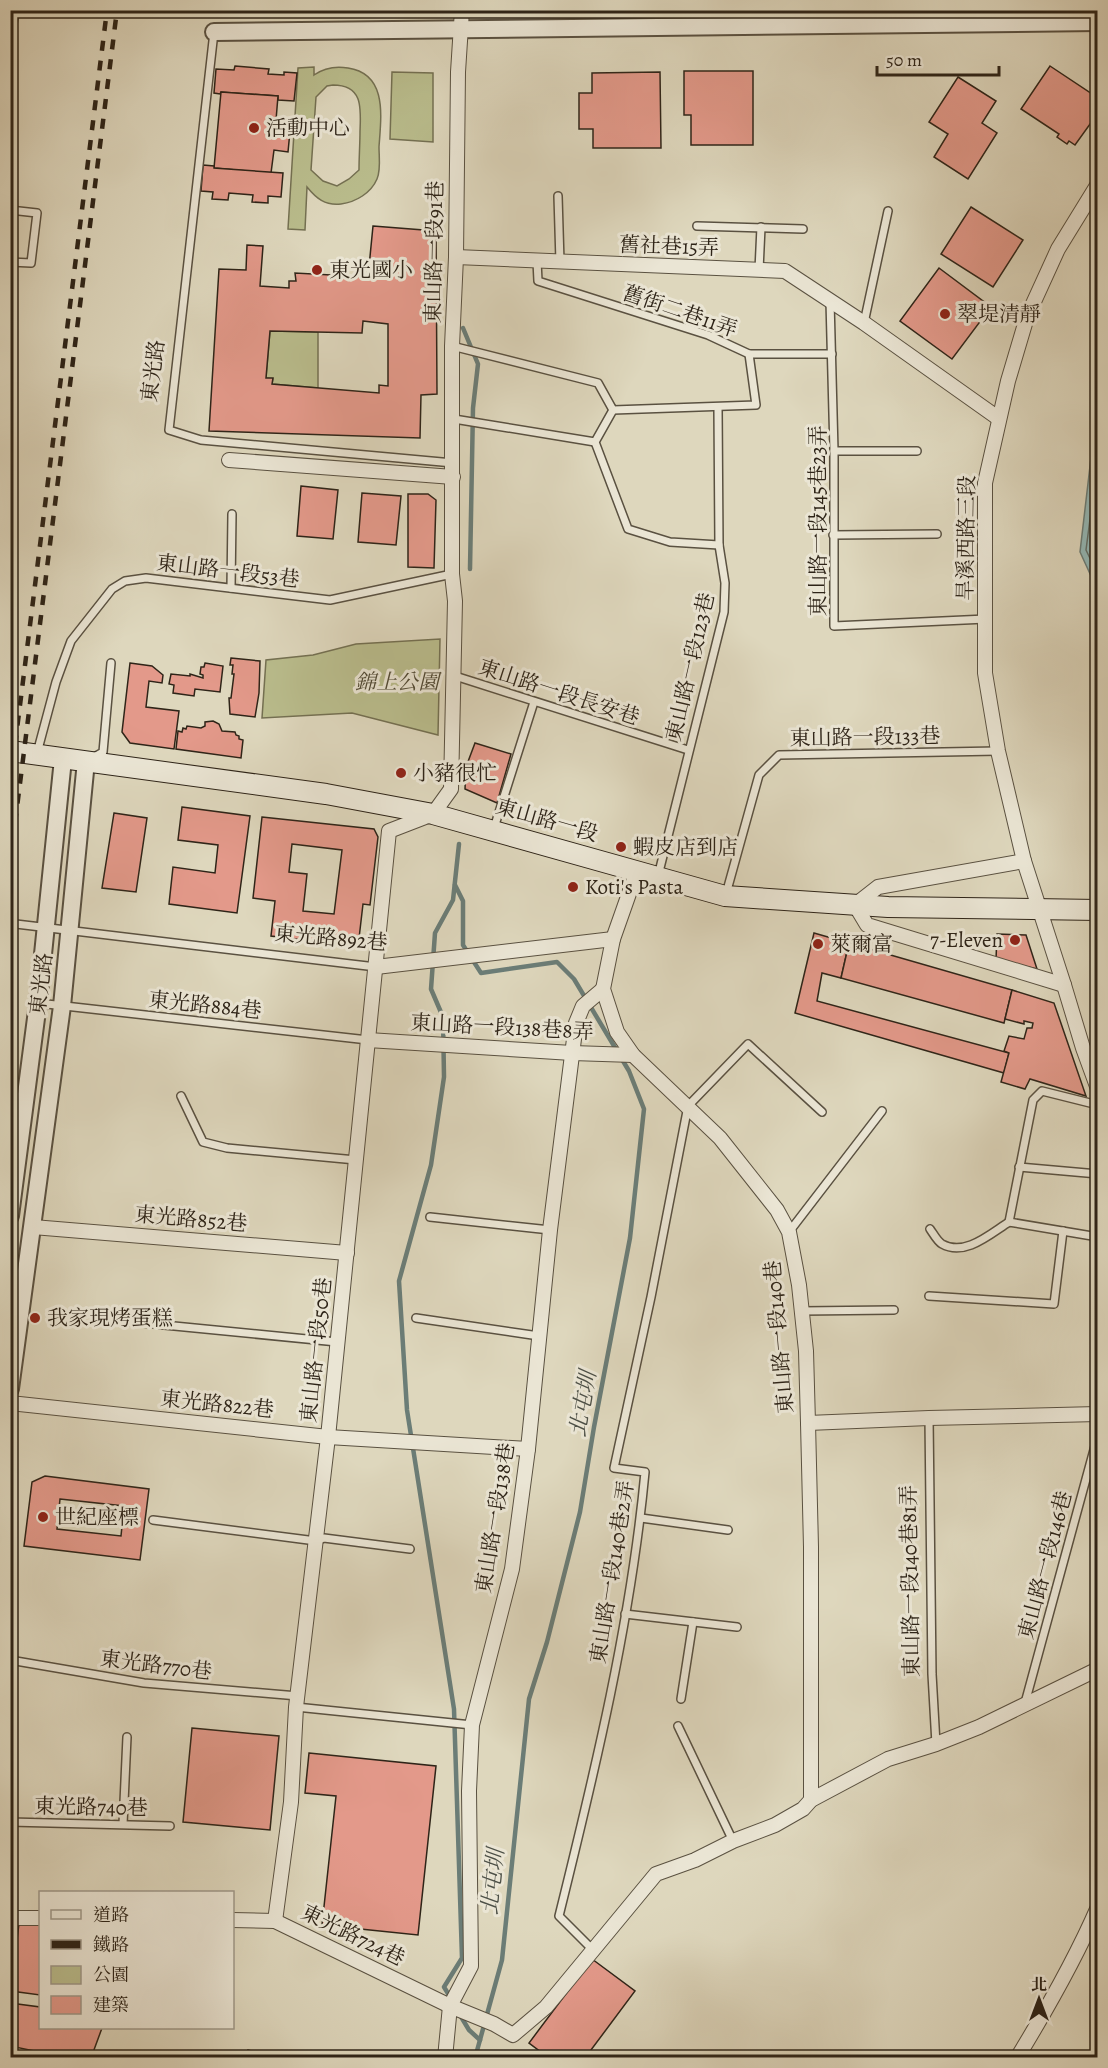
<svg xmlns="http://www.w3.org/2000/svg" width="1108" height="2068" font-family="Alegreya,'Noto Serif TC',serif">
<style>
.green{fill:#b9bc8c;stroke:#747052;stroke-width:1.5;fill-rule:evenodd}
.water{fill:#94b8b6;stroke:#6b7d77;stroke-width:1.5}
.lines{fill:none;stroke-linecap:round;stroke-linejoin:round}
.shore{stroke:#616e67;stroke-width:1.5}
.stream{stroke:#6b7d77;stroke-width:4.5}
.building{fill:#e3998a;stroke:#2e2418;stroke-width:1.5;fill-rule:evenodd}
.service-casing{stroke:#5a5141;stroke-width:10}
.minor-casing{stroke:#5a5141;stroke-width:16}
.tertiary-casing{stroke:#5a5141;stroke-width:20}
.secondary-casing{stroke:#2e2418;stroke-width:22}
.service{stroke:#eae5d4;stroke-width:7}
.minor{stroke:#eae5d4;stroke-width:14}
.tertiary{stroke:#eae5d4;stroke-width:16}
.secondary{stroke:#eae5d4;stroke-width:20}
.rail{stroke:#2e2418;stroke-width:4.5;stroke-dasharray:10 10;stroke-linecap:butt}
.poi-dot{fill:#8f2418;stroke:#eae5d4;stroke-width:2}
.labels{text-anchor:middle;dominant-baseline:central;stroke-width:6;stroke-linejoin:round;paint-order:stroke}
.poi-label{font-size:21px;fill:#2e2418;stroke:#eae5d4;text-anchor:start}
.street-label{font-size:21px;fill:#2e2418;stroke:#eae5d4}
.park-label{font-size:21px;font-style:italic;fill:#514a35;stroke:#eae5d4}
.water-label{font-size:22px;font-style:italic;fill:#4d5047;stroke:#eae5d4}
</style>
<rect width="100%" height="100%" fill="#ded7bd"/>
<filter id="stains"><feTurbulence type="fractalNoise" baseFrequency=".00333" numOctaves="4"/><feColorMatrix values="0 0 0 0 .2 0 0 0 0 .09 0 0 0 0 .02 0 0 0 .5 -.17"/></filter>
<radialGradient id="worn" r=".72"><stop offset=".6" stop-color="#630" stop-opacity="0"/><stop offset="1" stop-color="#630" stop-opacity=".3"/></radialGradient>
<g class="green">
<path d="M314,67v8c10,-7 22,-9 34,-7 40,6 33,49 31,79 0,10 2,23 -2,32 -6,14 -21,23 -36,25 -16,2 -25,-6 -34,-17l-2,43 -17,-1 10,-161zM333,85c30,0 28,23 27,46 0,13 -1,26 -1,39l-10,9 -12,7 -14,-5 -12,-11 5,-73 11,-11z"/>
<polygon points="392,72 433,73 433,142 390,139"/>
<polygon points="270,331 318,332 318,388 272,384 273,379 266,378"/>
<polygon points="440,639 438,735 352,713 262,718 266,660 313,655 356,644"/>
</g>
<polygon class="water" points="1097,406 1098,589 1097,589 1080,552"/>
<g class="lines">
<polyline class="shore" points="1098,458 1086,550 1098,575"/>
<g class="stream">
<polyline points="463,328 478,364 473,408 470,569"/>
<polyline points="455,885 463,901 463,945 481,973 557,962 574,979 629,1071 644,1109 630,1238 594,1427 580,1512 547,1642 529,1699 502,1960 475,2058"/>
<polyline points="452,2000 444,1987 462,1958 454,1709 407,1410 399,1281 431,1165 444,1077 443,1017 431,989 435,933 453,900 459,844"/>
<polyline points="460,2015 469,2030 480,2040"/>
</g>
</g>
<g class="building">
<polygon points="235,66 269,69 268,74 284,75 284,72 297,73 294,101 278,100 278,96 221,92 220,94 214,93 216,69 234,70"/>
<polygon points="1050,66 1098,98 1098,113 1075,145 1069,141 1067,144 1057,137 1059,134 1021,109"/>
<polygon points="684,71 753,71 753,145 691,145 691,115 684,115"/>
<polygon points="660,72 661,148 593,148 593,129 579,129 579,93 592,93 592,73"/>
<polygon points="958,77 996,101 982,123 997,133 968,179 934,157 948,134 929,122"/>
<polygon points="221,92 278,96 276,120 291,121 288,152 274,150 271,173 214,168"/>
<polygon points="203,165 214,166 214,168 283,173 281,197 268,196 268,203 252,202 253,195 229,193 228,200 212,199 213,192 201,191"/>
<polygon points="971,207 1023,240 993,287 941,254"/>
<path d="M373,226l63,5 1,163 -16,1 -1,43 -211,-7 10,-162 27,1 1,-25 16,1 -3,40 29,2v-7h7l-1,-8 73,4zM363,321l25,3v62l-9,-1v8l-107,-9 1,-6h-7l4,-47 92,2z"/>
<polygon points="939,268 991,307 952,359 900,321"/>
<polygon points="301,486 338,490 333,539 297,536"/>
<polygon points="362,493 401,496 396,545 358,542"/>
<polygon points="408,494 428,494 436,500 434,568 408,567"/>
<polygon points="231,658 260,661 259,693 255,717 230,714 229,698 231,698 234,674 232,674 233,665 230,665"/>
<polygon points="130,663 152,666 163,675 162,683 149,681 146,707 179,711 174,749 130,743 122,732"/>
<polygon points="205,663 223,666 220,692 195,689 194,696 173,693 174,685 169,684 171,674 190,676 190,674 203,678 203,675 200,674 201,667 204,667"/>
<polygon points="213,721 219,724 222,731 235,732 236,735 239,736 239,739 243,740 241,758 176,749 178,731 182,732 183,728 186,729 187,726 201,728 205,726 205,722"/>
<polygon points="475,743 511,754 497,803 465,789 466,767"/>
<polygon points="182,807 250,816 237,913 169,904 173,867 215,873 218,845 178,840"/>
<polygon points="114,813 147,818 136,892 102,888"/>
<path d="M262,817l112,12 4,8 -8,68 -7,-1 -5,43 -87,-11 4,-35 -22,-3zM292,844l50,6 -8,64 -31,-3 4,-37 -18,-2z"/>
<polygon points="814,933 849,943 841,978 822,973 817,1001 1009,1053 1004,1073 795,1013"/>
<polygon points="997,934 1026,935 1037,969 996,960"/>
<polygon points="849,943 1012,990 1004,1023 841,978"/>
<polygon points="1012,990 1054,1003 1086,1096 1030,1079 1025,1089 1001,1082 1009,1053 1004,1051 1009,1036 1024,1039 1027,1028 1032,1028 1033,1023 1024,1021 1024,1024 1005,1019"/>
<path d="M45,1476l104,13 -9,71 -116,-14 8,-64zM60,1499l64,7 -3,30 -64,-7z"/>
<polygon points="192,1728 279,1736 270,1830 183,1822"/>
<polygon points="309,1753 436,1766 418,1935 322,1925 336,1796 305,1793"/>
<polygon points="19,1923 40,1924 40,1995 11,1991"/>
<polygon points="592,1959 635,1991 585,2058 549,2058 529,2043"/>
<polygon points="10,2003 40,2007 40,2028 102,2028 91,2058 68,2058 10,2046"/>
<polygon points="248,2050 277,2058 247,2058"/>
</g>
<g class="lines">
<g class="service-casing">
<g id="service">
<polyline points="214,32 169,430 201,440 453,463"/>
<polyline points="10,43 15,10"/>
<polyline points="558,196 560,262"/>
<polyline points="10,210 37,213 31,263 10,262"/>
<polyline points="697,226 803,229"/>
<polyline points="537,261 538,281 708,335 749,354 832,354"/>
<polyline points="759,270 761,227"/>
<polyline points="830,301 834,451 834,626 986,619"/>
<polyline points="864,323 888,211"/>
<polyline points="452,346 598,383 613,410 756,405 749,354"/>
<polyline points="613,410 595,442 628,529 670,542 719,545"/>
<polyline points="454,419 595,442"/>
<polyline points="834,451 917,451"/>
<polyline points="833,535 937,534"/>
<polyline points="231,588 232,514"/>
<polyline points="455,676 688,750"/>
<polyline points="37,753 56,682 71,641 112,589 125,581 146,578 330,600 452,574"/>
<polyline points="94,757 103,752 111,663"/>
<polyline points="494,828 534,702"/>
<polyline points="658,876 724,612 725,583 719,545 718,408"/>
<polyline points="726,894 759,775 779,755 998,751"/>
<polyline points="16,924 376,967"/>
<polyline points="38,1003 368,1040"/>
<polyline points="181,1096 203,1142 227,1148 356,1160"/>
<polyline points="1019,1167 1098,1174"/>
<polyline points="430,1217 550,1230"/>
<polyline points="1009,1222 1033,1100 1042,1091 1098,1105"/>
<path d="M930,1229c3,4 7,12 12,15 23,13 48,-10 67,-22l89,15"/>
<polyline points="789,1232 882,1111"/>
<polyline points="929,1296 1054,1304 1063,1231"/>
<polyline points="802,1311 894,1310"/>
<polyline points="416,1318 539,1336"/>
<polyline points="123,1321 337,1342"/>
<polyline points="929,1418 932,1674 936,1744"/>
<polyline points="641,1518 728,1530"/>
<polyline points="153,1520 316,1541 324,1538 410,1549"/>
<polyline points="625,1614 737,1627"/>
<polyline points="10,1660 144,1683 298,1696"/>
<polyline points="681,1699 693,1622"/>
<polyline points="1025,1703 1098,1435"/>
<polyline points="296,1707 472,1725"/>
<polyline points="678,1726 733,1841"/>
<polyline points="10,1822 170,1826"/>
<polyline points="123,1824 127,1737"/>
<path d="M593,1950l-34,-34c36,-145 72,-295 86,-444l-31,-4 37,-171 37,-191 60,-62 74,68"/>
</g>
</g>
<g class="minor-casing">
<g id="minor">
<polyline points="1098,184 1058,249 1027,317 1008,381 985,483 985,673 998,751 1024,861 1064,985 1083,1048 1098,1089"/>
<polyline points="456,257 785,271 864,323 998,418"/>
<polyline points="229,460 453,477"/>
<polyline points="1024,861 878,887 855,905 867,925 1064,985"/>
<polyline points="637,871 613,939 603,989 617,1032 633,1055 720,1138 777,1210 789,1232 799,1285 806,1351 808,1423 811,1547 811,1800"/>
<polyline points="376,967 613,939"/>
<polyline points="368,1040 572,1053 633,1055"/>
<polyline points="33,1227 347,1253"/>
<polyline points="10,1403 328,1437 528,1449"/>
<polyline points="808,1423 929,1418 1098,1414"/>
<polyline points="10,1918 40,1918"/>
<polyline points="232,1920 275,1921 450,2006 494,2024 513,2035 546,2007 656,1874 695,1860 733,1841 775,1825 803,1809 811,1800 888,1759 936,1744 979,1727 1098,1669"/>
<polyline points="275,1921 291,1802 296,1707 328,1437 389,831 433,814 451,789 455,601 452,574 452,346 456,257 458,72 462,10"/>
<polyline points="445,2058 450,2006 471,1966 469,1791 472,1725 512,1569 528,1449 550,1230 576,1023 583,1006 603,989"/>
<path d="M1017,2058c30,-49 58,-98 81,-151"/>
</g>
</g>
<g class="tertiary-casing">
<g id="tertiary">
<polyline points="214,32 1098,22"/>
<polyline points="10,1216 38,1003 63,759"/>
<polyline points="10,1389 62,1006 86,761"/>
</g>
</g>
<g class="secondary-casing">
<polyline id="secondary" points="10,751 326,794 433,814 725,896 888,907 1098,910"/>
</g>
<use href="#service" class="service"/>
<use href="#minor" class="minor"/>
<use href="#tertiary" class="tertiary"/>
<use href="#secondary" class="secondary"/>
<g class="rail">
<polyline points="10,785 107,10"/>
<polyline points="10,863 117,10"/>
</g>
</g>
<g class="poi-dot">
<circle cx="254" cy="128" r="6"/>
<circle cx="317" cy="270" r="6"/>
<circle cx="945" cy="314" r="6"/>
<circle cx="401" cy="773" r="6"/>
<circle cx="621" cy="847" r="6"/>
<circle cx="573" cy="887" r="6"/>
<circle cx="1015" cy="940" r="6"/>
<circle cx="818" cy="944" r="6"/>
<circle cx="35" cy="1318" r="6"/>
<circle cx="43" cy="1517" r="6"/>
</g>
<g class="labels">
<g class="poi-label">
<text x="266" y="128">活動中心</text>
<text x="329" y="270">東光國小</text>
<text x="957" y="314">翠堤清靜</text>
<text x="413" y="773">小豬很忙</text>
<text x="633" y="847">蝦皮店到店</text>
<text x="585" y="887">Koti's Pasta</text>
<text x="1003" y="940" text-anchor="end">7-Eleven</text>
<text x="830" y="944">萊爾富</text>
<text x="47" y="1318">我家現烤蛋糕</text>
<text x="55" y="1517">世紀座標</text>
</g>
<g class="street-label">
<text transform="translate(669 246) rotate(2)">舊社巷15弄</text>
<text transform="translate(434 252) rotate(-89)">東山路一段91巷</text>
<text transform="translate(680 311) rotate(19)">舊街二巷11弄</text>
<text transform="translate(153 371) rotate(-83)">東光路</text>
<text transform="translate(818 521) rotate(-90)">東山路一段145巷23弄</text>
<text transform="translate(966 538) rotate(-89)">旱溪西路三段</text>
<text transform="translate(228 571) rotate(7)">東山路一段53巷</text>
<text transform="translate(690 667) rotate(-77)">東山路一段123巷</text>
<text transform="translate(559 692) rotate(18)">東山路一段長安巷</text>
<text transform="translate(865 737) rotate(-1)">東山路一段133巷</text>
<text transform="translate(547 820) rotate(16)">東山路一段</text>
<text transform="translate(331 938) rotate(5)">東光路892巷</text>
<text transform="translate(41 984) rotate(-83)">東光路</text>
<text transform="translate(205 1005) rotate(6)">東光路884巷</text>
<text transform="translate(502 1027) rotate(3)">東山路一段138巷8弄</text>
<text transform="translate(191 1219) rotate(5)">東光路852巷</text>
<text transform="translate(779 1337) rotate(-95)">東山路一段140巷</text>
<text transform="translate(316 1350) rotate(-84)">東山路一段50巷</text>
<text transform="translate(217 1404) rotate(6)">東光路822巷</text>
<text transform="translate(495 1518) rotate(-81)">東山路一段138巷</text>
<text transform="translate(1045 1565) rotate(-75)">東山路一段146巷</text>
<text transform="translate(612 1572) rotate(-81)">東山路一段140巷2弄</text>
<text transform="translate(910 1581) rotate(-91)">東山路一段140巷81弄</text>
<text transform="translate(156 1665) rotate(7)">東光路770巷</text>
<text transform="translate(91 1807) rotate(1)">東光路740巷</text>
<text transform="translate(353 1935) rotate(26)">東光路724巷</text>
</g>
<g class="park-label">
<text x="397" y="682">錦上公園</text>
</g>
<g class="water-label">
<text transform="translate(583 1404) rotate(-80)">北屯圳</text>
<text transform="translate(493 1882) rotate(-84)">北屯圳</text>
</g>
</g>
<rect width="1108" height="2068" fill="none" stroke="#ded7bd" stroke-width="36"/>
<rect x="12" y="12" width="1084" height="2044" fill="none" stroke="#2e2418" stroke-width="3"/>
<rect x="18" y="18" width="1072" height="2032" fill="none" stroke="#2e2418" stroke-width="1.5"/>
<rect x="39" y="1891" width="195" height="138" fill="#eae5d4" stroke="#9f9889" stroke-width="1.5"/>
<rect x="51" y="1910" width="30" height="9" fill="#eae5d4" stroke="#9f9889" stroke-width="1.5"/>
<text x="93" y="1921" font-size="18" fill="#2e2418">道路</text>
<rect x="51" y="1940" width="30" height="9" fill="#2e2418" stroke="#9f9889" stroke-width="1.5"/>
<text x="93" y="1951" font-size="18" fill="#2e2418">鐵路</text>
<rect x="51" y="1966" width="30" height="18" fill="#b9bc8c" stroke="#9f9889" stroke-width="1.5"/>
<text x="93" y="1981" font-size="18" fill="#2e2418">公園</text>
<rect x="51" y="1996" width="30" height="18" fill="#e3998a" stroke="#9f9889" stroke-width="1.5"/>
<text x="93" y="2011" font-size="18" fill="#2e2418">建築</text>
<g transform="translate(1039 1999)" stroke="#eae5d4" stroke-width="4.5" paint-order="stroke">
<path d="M0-4.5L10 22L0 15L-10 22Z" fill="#2e2418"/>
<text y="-9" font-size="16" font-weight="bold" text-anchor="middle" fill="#2e2418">北</text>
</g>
<path d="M877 66v9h122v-9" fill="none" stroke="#2e2418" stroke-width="3"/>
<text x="886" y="66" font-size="18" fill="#2e2418" stroke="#eae5d4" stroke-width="4.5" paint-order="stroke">50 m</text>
<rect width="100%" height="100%" filter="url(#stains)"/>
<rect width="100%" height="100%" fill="url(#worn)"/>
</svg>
